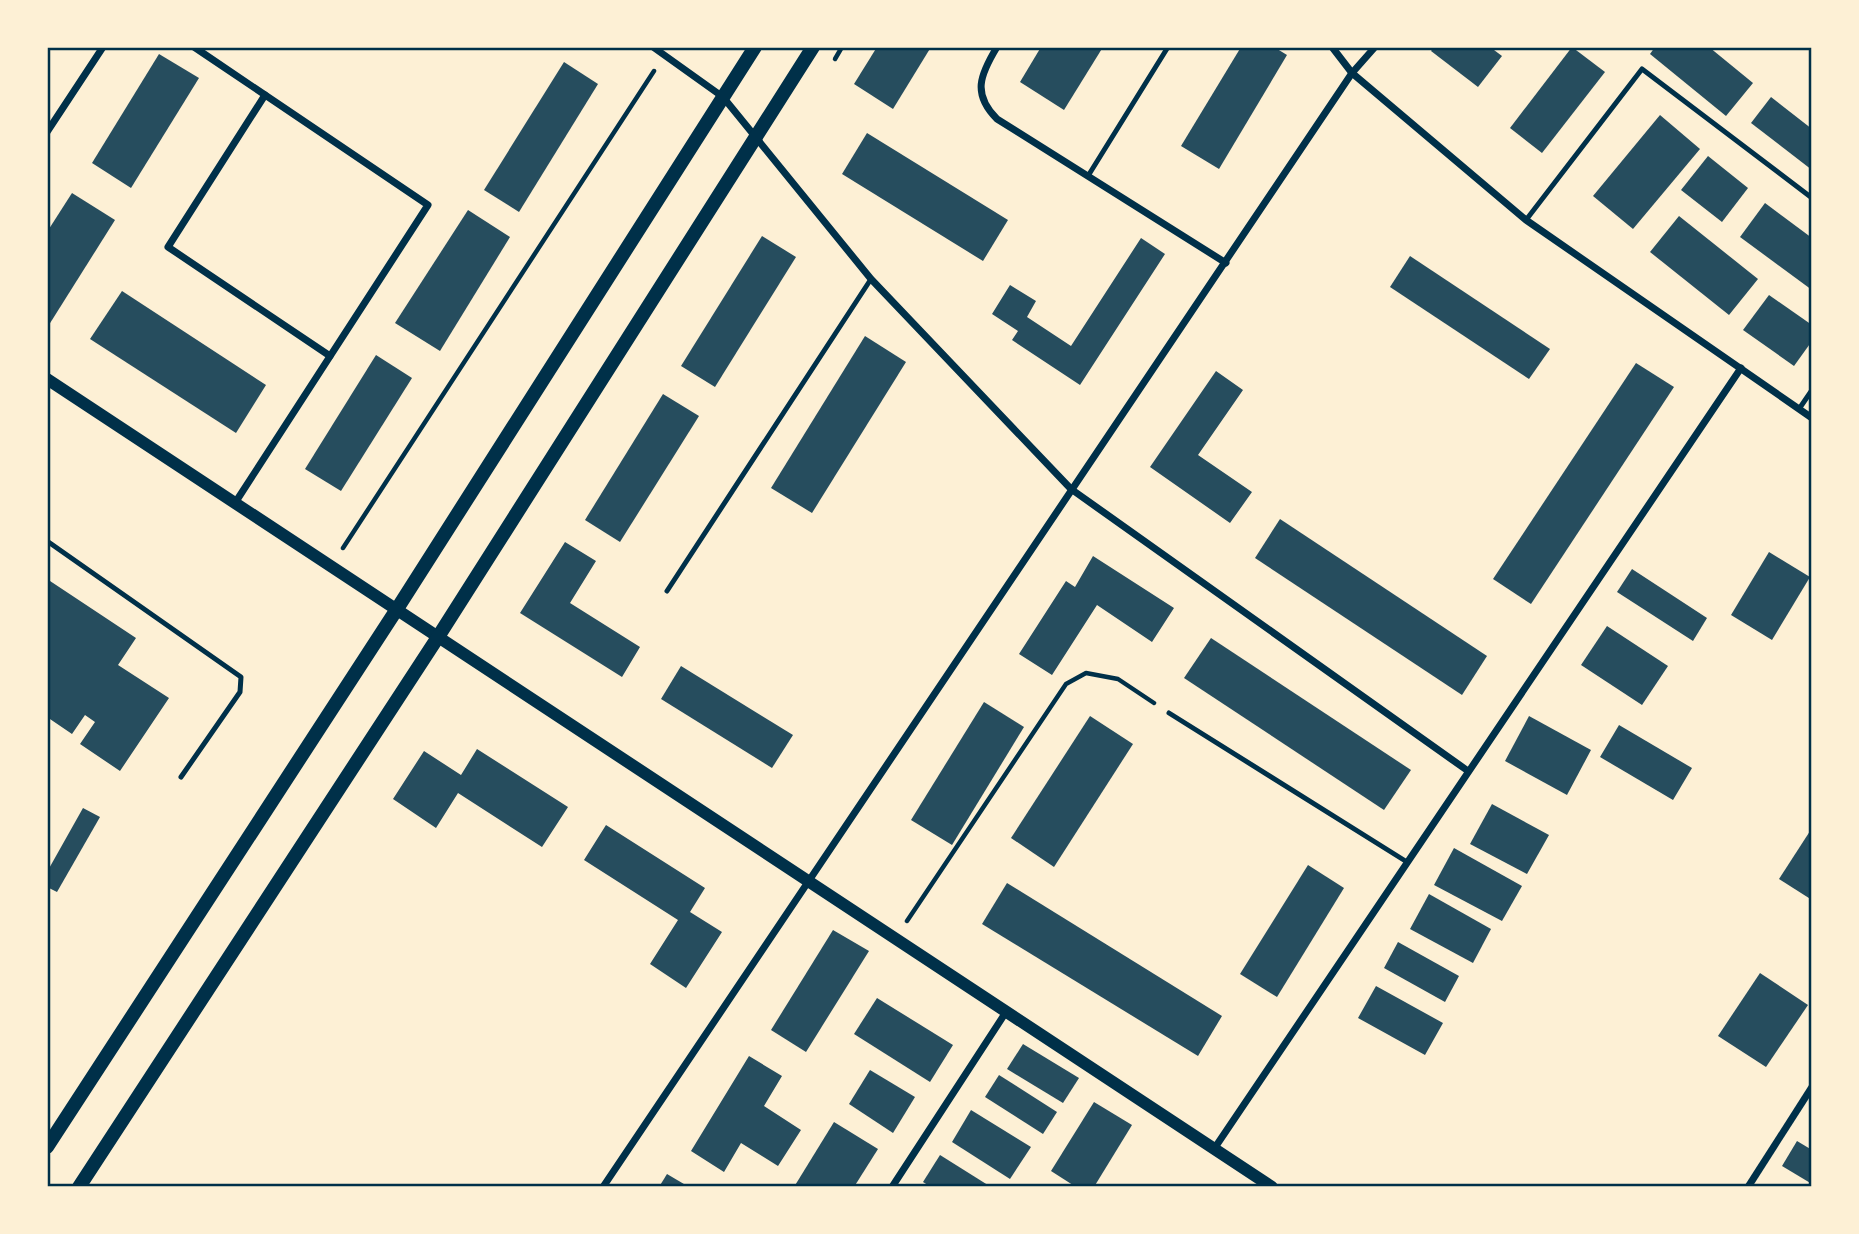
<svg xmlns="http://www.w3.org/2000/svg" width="1859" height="1234" font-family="'Work Sans',sans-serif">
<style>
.building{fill:#264d5e}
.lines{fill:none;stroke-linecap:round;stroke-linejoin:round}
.path{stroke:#003049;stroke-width:4.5}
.service{stroke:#003049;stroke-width:5}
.minor{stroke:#003049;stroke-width:7}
.tertiary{stroke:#003049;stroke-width:12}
.secondary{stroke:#003049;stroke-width:14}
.neatline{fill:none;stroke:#003049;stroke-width:2.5}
</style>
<rect width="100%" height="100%" fill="#fdf0d5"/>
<g class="building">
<polygon points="877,47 931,47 893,109 854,84"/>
<polygon points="1041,47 1103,47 1064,110 1020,82"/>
<polygon points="1241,47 1274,47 1287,55 1219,169 1181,146"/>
<polygon points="1434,47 1490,47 1502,56 1478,87 1431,51"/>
<polygon points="1572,47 1605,72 1542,153 1510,128"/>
<polygon points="1655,47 1709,47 1753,83 1726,116 1650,54"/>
<polygon points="159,54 199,78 131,188 92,163"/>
<polygon points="564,62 598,84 519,212 484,190"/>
<polygon points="1771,97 1812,129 1812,170 1751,123"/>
<polygon points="1660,115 1700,149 1633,229 1593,196"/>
<polygon points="867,133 1008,220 983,261 842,174"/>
<polygon points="1708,156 1748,188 1722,222 1681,190"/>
<polygon points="72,193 115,220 47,328 47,232"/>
<polygon points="1765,203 1812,238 1812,290 1740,237"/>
<polygon points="468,210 510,237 440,351 395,323"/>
<polygon points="1679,216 1758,279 1729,315 1650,252"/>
<polygon points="762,236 796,257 715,387 681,366"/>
<polygon points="1141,238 1165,254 1080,385 1012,340 1018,331 992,314 1010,285 1036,301 1027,317 1071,346"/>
<polygon points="1410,256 1550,349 1529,379 1390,287"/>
<polygon points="122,291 266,385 236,433 90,339"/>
<polygon points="1769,295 1812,325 1812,341 1794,366 1743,330"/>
<polygon points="865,336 906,362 812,513 771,488"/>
<polygon points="376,355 412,378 341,491 305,469"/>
<polygon points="1636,363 1674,387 1531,604 1493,579"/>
<polygon points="1216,371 1243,390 1198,455 1252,492 1230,523 1150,467"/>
<polygon points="663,394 699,416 620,542 585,520"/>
<polygon points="1280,519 1487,656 1462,695 1255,558"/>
<polygon points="565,542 596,561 570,603 640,647 622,677 520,613"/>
<polygon points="1769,552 1810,577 1772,640 1731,615"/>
<polygon points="1093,556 1174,608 1152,642 1097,605 1052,675 1019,654 1066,581 1075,587"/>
<polygon points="1632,569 1707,618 1693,641 1617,592"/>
<polygon points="47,579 136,638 118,665 169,698 120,771 80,744 95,722 85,715 72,734 47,717"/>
<polygon points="1607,626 1668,666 1642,705 1581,665"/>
<polygon points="1211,638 1411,770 1384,810 1184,678"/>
<polygon points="681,666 793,735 772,768 661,699"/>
<polygon points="984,702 1024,727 952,845 911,820"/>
<polygon points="1090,716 1133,744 1054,867 1011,838"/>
<polygon points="1529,716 1591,750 1567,795 1505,761"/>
<polygon points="1619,725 1692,768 1673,800 1600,757"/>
<polygon points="477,749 568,807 542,847 458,793 436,828 393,799 424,751 461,775"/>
<polygon points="1492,804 1549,835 1527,874 1470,844"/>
<polygon points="83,808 100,817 57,892 47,887 47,872"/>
<polygon points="606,825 705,888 690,912 722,932 686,988 650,964 678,920 584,860"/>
<polygon points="1812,828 1812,900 1779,879"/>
<polygon points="1454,848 1522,886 1502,921 1434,885"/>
<polygon points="1308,865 1344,888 1277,997 1240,974"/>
<polygon points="1007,883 1222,1016 1198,1056 982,924"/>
<polygon points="1429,894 1491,929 1473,963 1410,929"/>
<polygon points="833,930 869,951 806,1052 771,1030"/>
<polygon points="1398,942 1459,976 1445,1002 1384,968"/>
<polygon points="1760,973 1808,1005 1766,1067 1718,1036"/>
<polygon points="1376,986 1443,1023 1425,1055 1358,1018"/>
<polygon points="877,998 953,1045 930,1082 854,1034"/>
<polygon points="1023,1044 1079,1078 1063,1103 1007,1069"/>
<polygon points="749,1056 782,1076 764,1106 801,1130 778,1166 741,1143 724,1172 691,1151"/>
<polygon points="870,1070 915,1097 893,1133 849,1104"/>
<polygon points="999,1075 1057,1112 1043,1134 985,1097"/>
<polygon points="1094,1102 1132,1125 1094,1187 1076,1187 1051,1171"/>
<polygon points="971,1110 1031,1147 1010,1179 952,1142"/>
<polygon points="834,1122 878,1149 854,1187 794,1187"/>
<polygon points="1797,1141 1812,1150 1812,1184 1782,1166"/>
<polygon points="940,1155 991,1187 931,1187 923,1182"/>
<polygon points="667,1174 689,1187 659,1187"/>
</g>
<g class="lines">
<g class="path">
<polyline points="835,59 842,47"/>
<polyline points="343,548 654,71"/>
<polyline points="907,921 1066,684 1086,673 1118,679 1154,703"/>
</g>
<g class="service">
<polyline points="1088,176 1168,47"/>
<polyline points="1526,220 1642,69 1812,198"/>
<polyline points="1799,409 1812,390"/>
<polyline points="47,541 241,677 240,692 181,777"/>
<polyline points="667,591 871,279"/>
<polyline points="1169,713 1407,862"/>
</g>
<g class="minor">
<polyline points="194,47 428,205 235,503"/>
<polyline points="653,47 723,97 871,279 1071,489 1468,771"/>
<path d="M997,47c-17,28 -25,47 0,72l229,144"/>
<polyline points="1332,47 1352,73 1526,220 1812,418"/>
<polyline points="265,95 168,247 330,356"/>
<polyline points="47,132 103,47"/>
<polyline points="1214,1149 1741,368"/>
<polyline points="603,1187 1352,73 1375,47"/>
<polyline points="892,1187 1006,1012"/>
<polyline points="1748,1187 1812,1087"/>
</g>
<polyline class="tertiary" points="47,379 1272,1187"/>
<g class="secondary">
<polyline points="47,1147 397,609 755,47"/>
<polyline points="79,1187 438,637 813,47"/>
</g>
</g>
<rect width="1859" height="1234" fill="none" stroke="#fdf0d5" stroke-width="98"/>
<rect x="49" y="49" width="1761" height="1136" class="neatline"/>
</svg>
